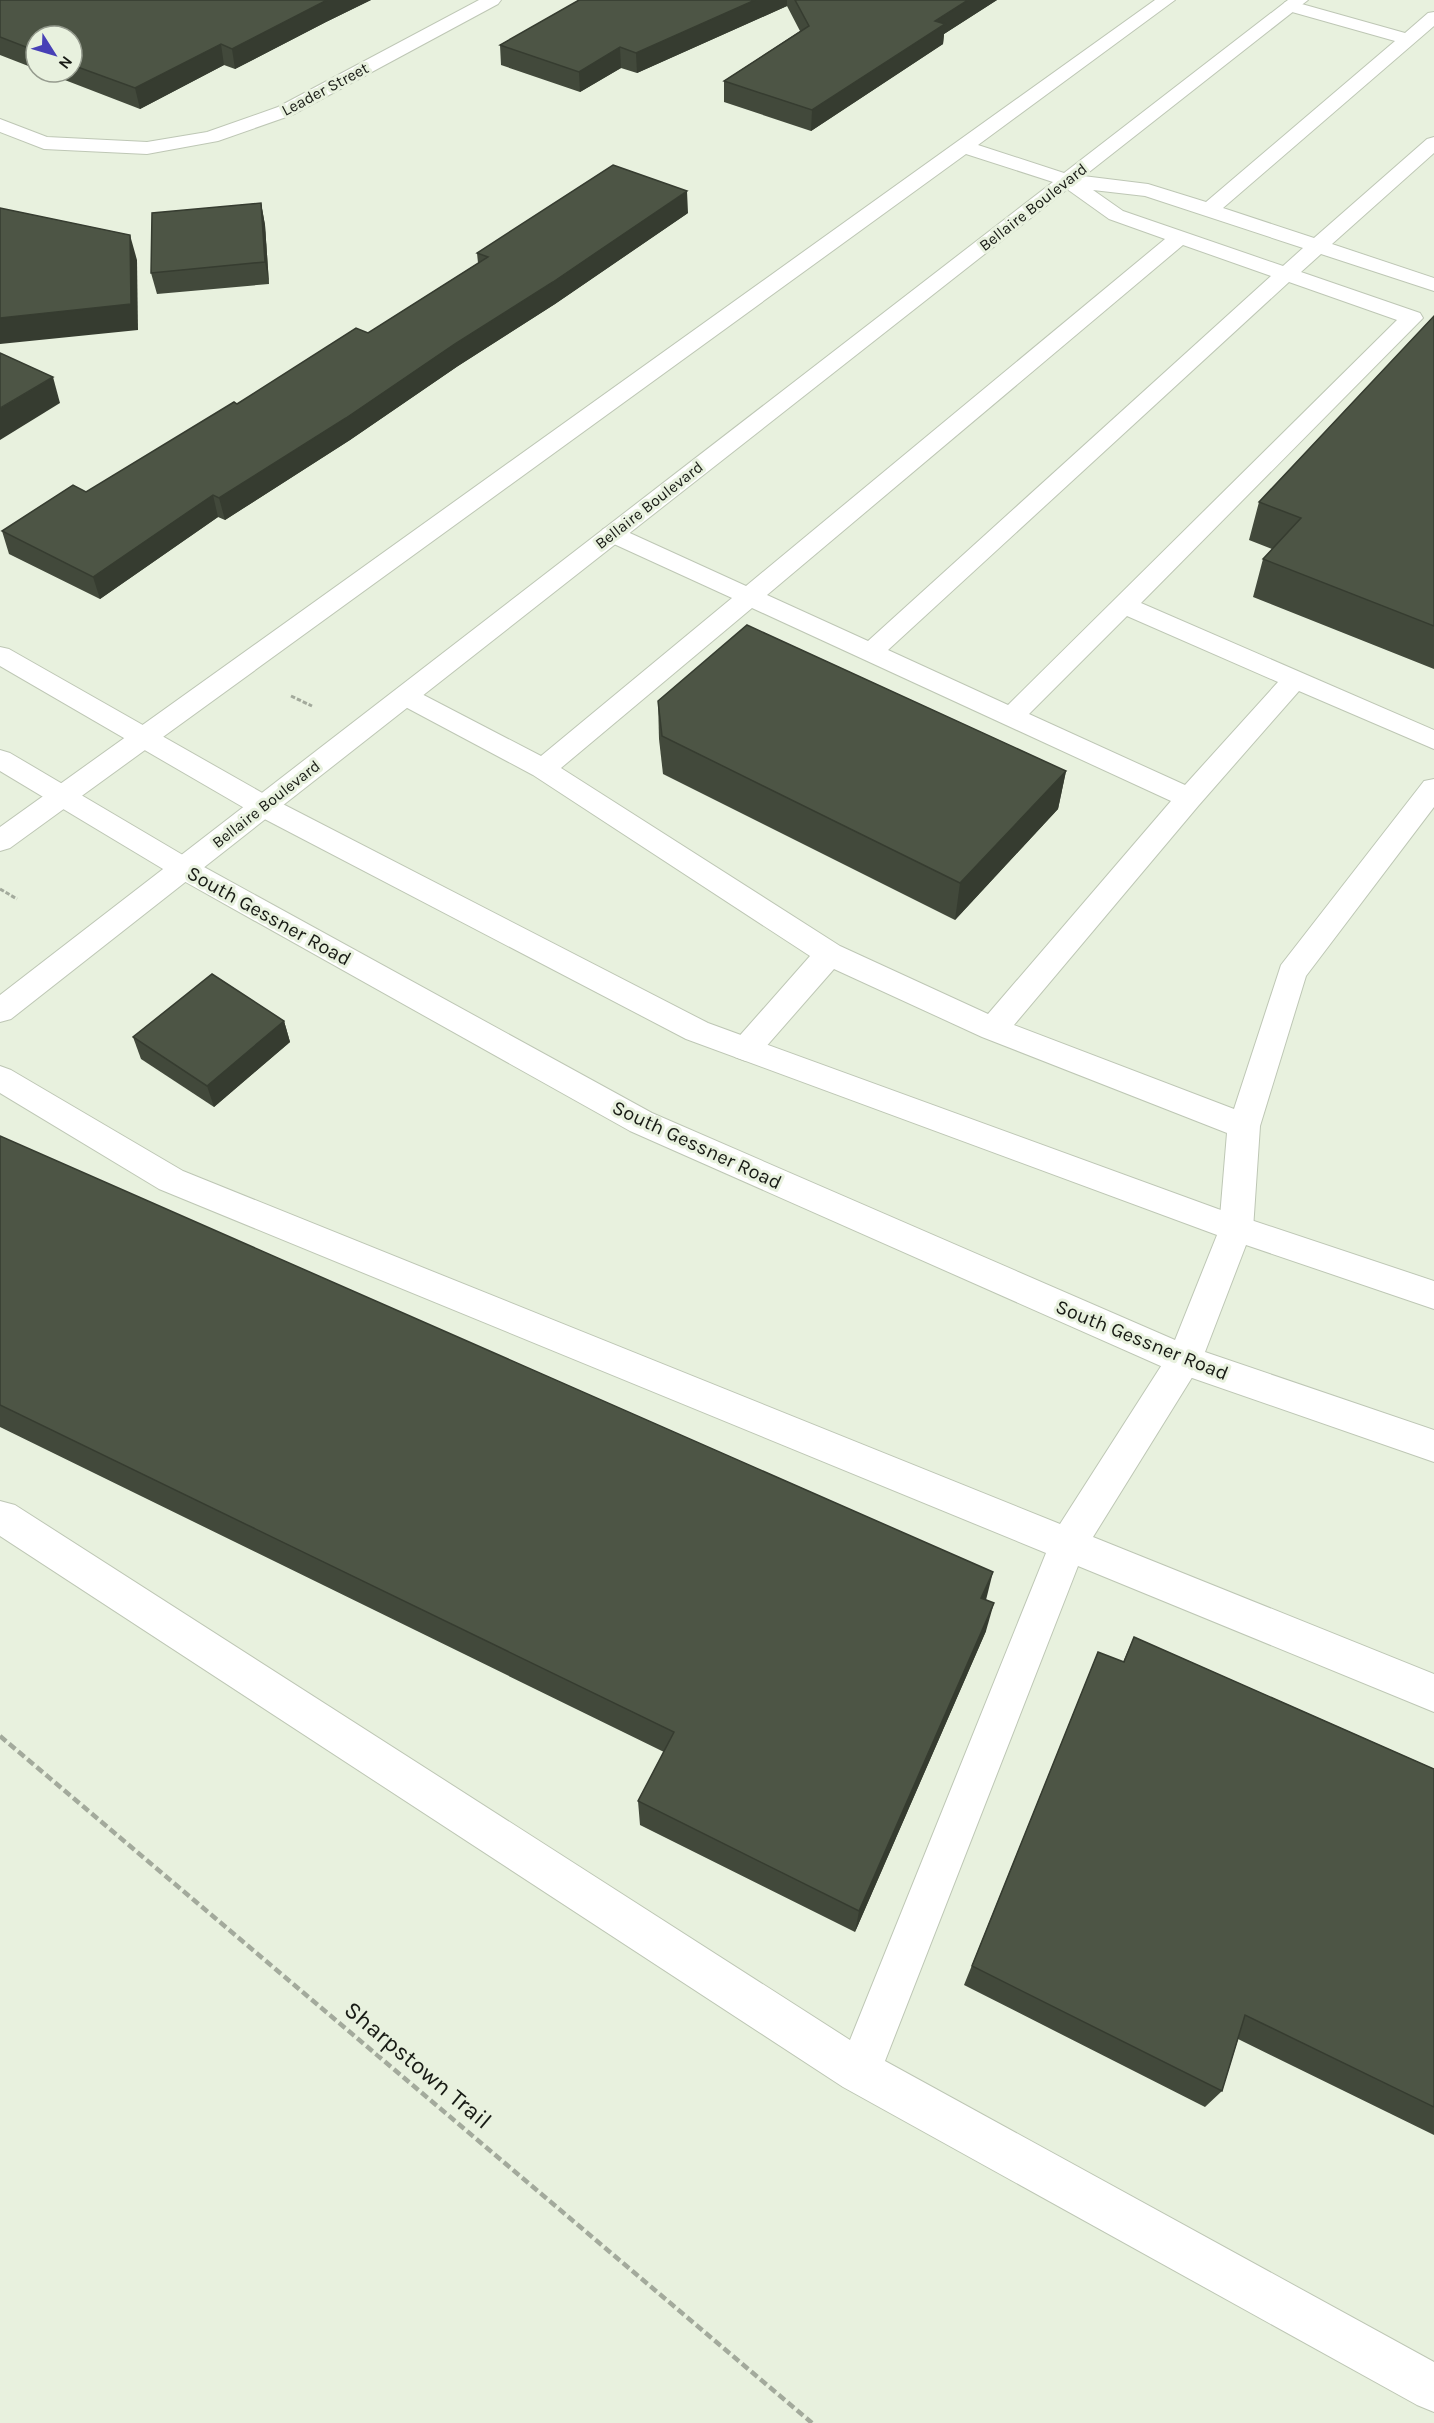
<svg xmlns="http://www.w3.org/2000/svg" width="1434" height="2423" font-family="Karla,sans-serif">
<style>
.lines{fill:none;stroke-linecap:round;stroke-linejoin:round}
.service-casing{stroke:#bec7b5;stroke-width:2}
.minor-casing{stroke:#bec7b5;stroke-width:2}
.secondary-casing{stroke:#bec7b5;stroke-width:2}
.primary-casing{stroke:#bec7b5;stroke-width:2}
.path-far1{stroke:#a3aa9c;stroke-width:3;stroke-dasharray:4.5 2;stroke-linecap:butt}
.path{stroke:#a3aa9c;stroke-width:4.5;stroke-dasharray:8 4;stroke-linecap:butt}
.service{fill:#fff;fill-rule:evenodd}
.minor{fill:#fff;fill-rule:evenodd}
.secondary{fill:#fff;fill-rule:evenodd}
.primary{fill:#fff;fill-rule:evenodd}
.wall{fill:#42493b}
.shaded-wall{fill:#363c30}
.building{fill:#4d5545;stroke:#363c30;stroke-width:1.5}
.labels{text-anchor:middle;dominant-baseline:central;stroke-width:6;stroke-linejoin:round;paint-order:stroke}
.far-street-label{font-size:16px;fill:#181b15;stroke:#e8f1de}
.street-label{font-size:20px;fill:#181b15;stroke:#e8f1de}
.near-street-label{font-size:24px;fill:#181b15;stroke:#e8f1de}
</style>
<rect width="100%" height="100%" fill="#e8f1de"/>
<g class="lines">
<g class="service-casing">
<g id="service">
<path d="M1291,1l114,32 23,-20 6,-1v14l-211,182 91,30 113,-99 7,-2v16l-102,91 102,34v13l-113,-37 -20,18 119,41 3,5 -282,285 293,127v19l-135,-58 -100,114 -185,220 220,84 47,-144 143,-184 10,-2v28l-128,169 -46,150 -7,103 -5,10 -12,4 -12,-4 -5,-10 8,-96 -245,-96 -148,-68 -77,88 -11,4 -11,-4 -4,-8 4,-8 75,-85 -277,-181 -137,-73 -4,-6 4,-6 9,-3 9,3 127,66 191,-158 -129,-59 -3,-5 3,-5 9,-2 9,2 125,57 419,-347 -56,-20 -49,-35 -3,-4 3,-4 7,-2 81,10 58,18 189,-161 -110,-31 -3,-4 3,-4zM1093,190l52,6 158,52 -20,18 -160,-55zM1183,245l88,31 -403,365 -101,-46zM1289,282l108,38 -389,385 -120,-55zM752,608l419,193 -183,213 -148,-68 -279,-178zM1127,616l151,66 -93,103 -156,-71z"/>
<polygon points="0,1066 11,1070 183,1171 1060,1524 1172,1349 1184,1345 1196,1349 1201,1360 1196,1371 1093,1537 1434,1674 1434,1712 1078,1566 885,2061 1434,2362 1434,2412 1417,2405 843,2087 0,1536 0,1501 15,1505 850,2040 1046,1553 159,1189 0,1093"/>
</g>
</g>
<g class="minor-casing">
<polygon id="minor" points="479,0 501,0 498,4 292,115 218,141 147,154 44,149 0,132 0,119 47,137 147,142 207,132 278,107"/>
</g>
<g class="secondary-casing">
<polygon id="secondary" points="0,647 9,649 273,799 708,1023 1218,1209 1434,1281 1434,1309 1246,1245 1205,1352 1434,1430 1434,1462 1172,1371 630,1131 173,875 0,771 0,750 10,753 193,861 652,1113 1175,1340 1217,1235 686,1039 253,813 0,666"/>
</g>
<g class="primary-casing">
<polygon id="primary" points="1155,0 1175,0 978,145 1064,173 1288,0 1308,0 11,1019 0,1022 0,995 1053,182 966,154 10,848 0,851 0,827"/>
</g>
<g class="path-far1">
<polyline points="291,696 312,706"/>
<polyline points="0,889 17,899"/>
</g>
<polyline class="path" points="0,1736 812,2423"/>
<use href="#service" class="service"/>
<use href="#minor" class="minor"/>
<use href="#secondary" class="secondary"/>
<use href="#primary" class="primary"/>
</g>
<g class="wall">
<polygon points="0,0 371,0 326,22 235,69 224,65 140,109 44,72 72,72 72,36 36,36 36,69 0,55"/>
<polygon points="579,0 997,0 944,34 943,44 811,131 724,102 724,81 800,31 787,6 637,73 621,68 580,92 501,65 500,45"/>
<polygon points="261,203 265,225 269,284 157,294 151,273"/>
<polygon points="688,213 555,304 458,366 350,440 225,520 218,517 100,599 9,554 2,531 86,492 237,404 368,333 478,263 477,253"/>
<polygon points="1434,316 1434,669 1253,597 1263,559 1272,549 1249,540 1259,502"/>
<polygon points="658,701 1066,771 1058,809 955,920 663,774 659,739"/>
<polygon points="284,1021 290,1042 214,1107 141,1059 133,1037"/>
<polygon points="0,1136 986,1600 986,1631 855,1932 640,1825 638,1801 664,1752 0,1427"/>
<polygon points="1134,1637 1434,1769 1434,2135 1238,2039 1222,2091 1205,2107 964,1985 1098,1652 1123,1662"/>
</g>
<g class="shaded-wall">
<polygon points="327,0 371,0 326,22 235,69 232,49"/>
<polygon points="755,0 787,0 787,6 637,73 636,53"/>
<polygon points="968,0 997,0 944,34 943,44 811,131 812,110 935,21"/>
<polygon points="221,44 224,65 140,109 135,88"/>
<polygon points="620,47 621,68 580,92 579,72"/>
<polygon points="687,191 688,213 555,304 458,366 350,440 225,520 219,498"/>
<polygon points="261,203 265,225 269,284 265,262"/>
<polygon points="130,235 137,260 138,330 0,344 0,318"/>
<polygon points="53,377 60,403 0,440 0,408"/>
<polygon points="213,495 218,517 100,599 93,577"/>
<polygon points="1066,771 1058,809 955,920 960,883"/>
<polygon points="284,1021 290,1042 214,1107 207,1086"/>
<polygon points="993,1572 986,1600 981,1598"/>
<polygon points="994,1603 986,1631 855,1932 859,1911"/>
</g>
<g class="building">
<polygon points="0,0 327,0 232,49 221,44 135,88 72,65 72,36 36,36 36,51 0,37"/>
<polygon points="579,0 755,0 636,53 620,47 579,72 500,45"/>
<polygon points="795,0 968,0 935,21 945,24 812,110 724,81 809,26"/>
<polygon points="613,165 687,191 553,282 455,344 346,418 219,498 213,495 93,577 2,531 73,485 86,492 234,402 237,404 356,328 368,333 488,257 477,253"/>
<polygon points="261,203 265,262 151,273 152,213"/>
<polygon points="0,208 130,235 131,304 0,318"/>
<polygon points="1434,316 1434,626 1263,559 1301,518 1259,502"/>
<polygon points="0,353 53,377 0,408"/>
<polygon points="747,625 1066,771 960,883 662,736 658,701"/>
<polygon points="212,974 284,1021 207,1086 133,1037"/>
<polygon points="0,1136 993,1572 981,1598 994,1603 859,1911 638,1801 674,1732 0,1405"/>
<polygon points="1134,1637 1434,1769 1434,2107 1245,2015 1222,2091 972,1966 1098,1652 1124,1662"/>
</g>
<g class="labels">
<g class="far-street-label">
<text transform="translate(325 89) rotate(-28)">Leader Street</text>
<text transform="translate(1033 207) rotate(-38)">Bellaire Boulevard</text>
<text transform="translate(649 505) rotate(-38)">Bellaire Boulevard</text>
<text transform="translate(266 804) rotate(-38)">Bellaire Boulevard</text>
</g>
<g class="street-label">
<text transform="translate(269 916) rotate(29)">South Gessner Road</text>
<text transform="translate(697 1145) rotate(25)">South Gessner Road</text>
<text transform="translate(1142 1340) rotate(22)">South Gessner Road</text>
</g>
<g class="near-street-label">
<text transform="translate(418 2065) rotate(40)">Sharpstown Trail</text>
</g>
</g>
<g transform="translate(54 54) rotate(127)"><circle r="28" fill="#e8f1de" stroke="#959b8e" stroke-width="1.5"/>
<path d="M0-4.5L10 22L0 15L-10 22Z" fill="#4740b6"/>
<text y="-9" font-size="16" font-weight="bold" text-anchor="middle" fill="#181b15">N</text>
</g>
</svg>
